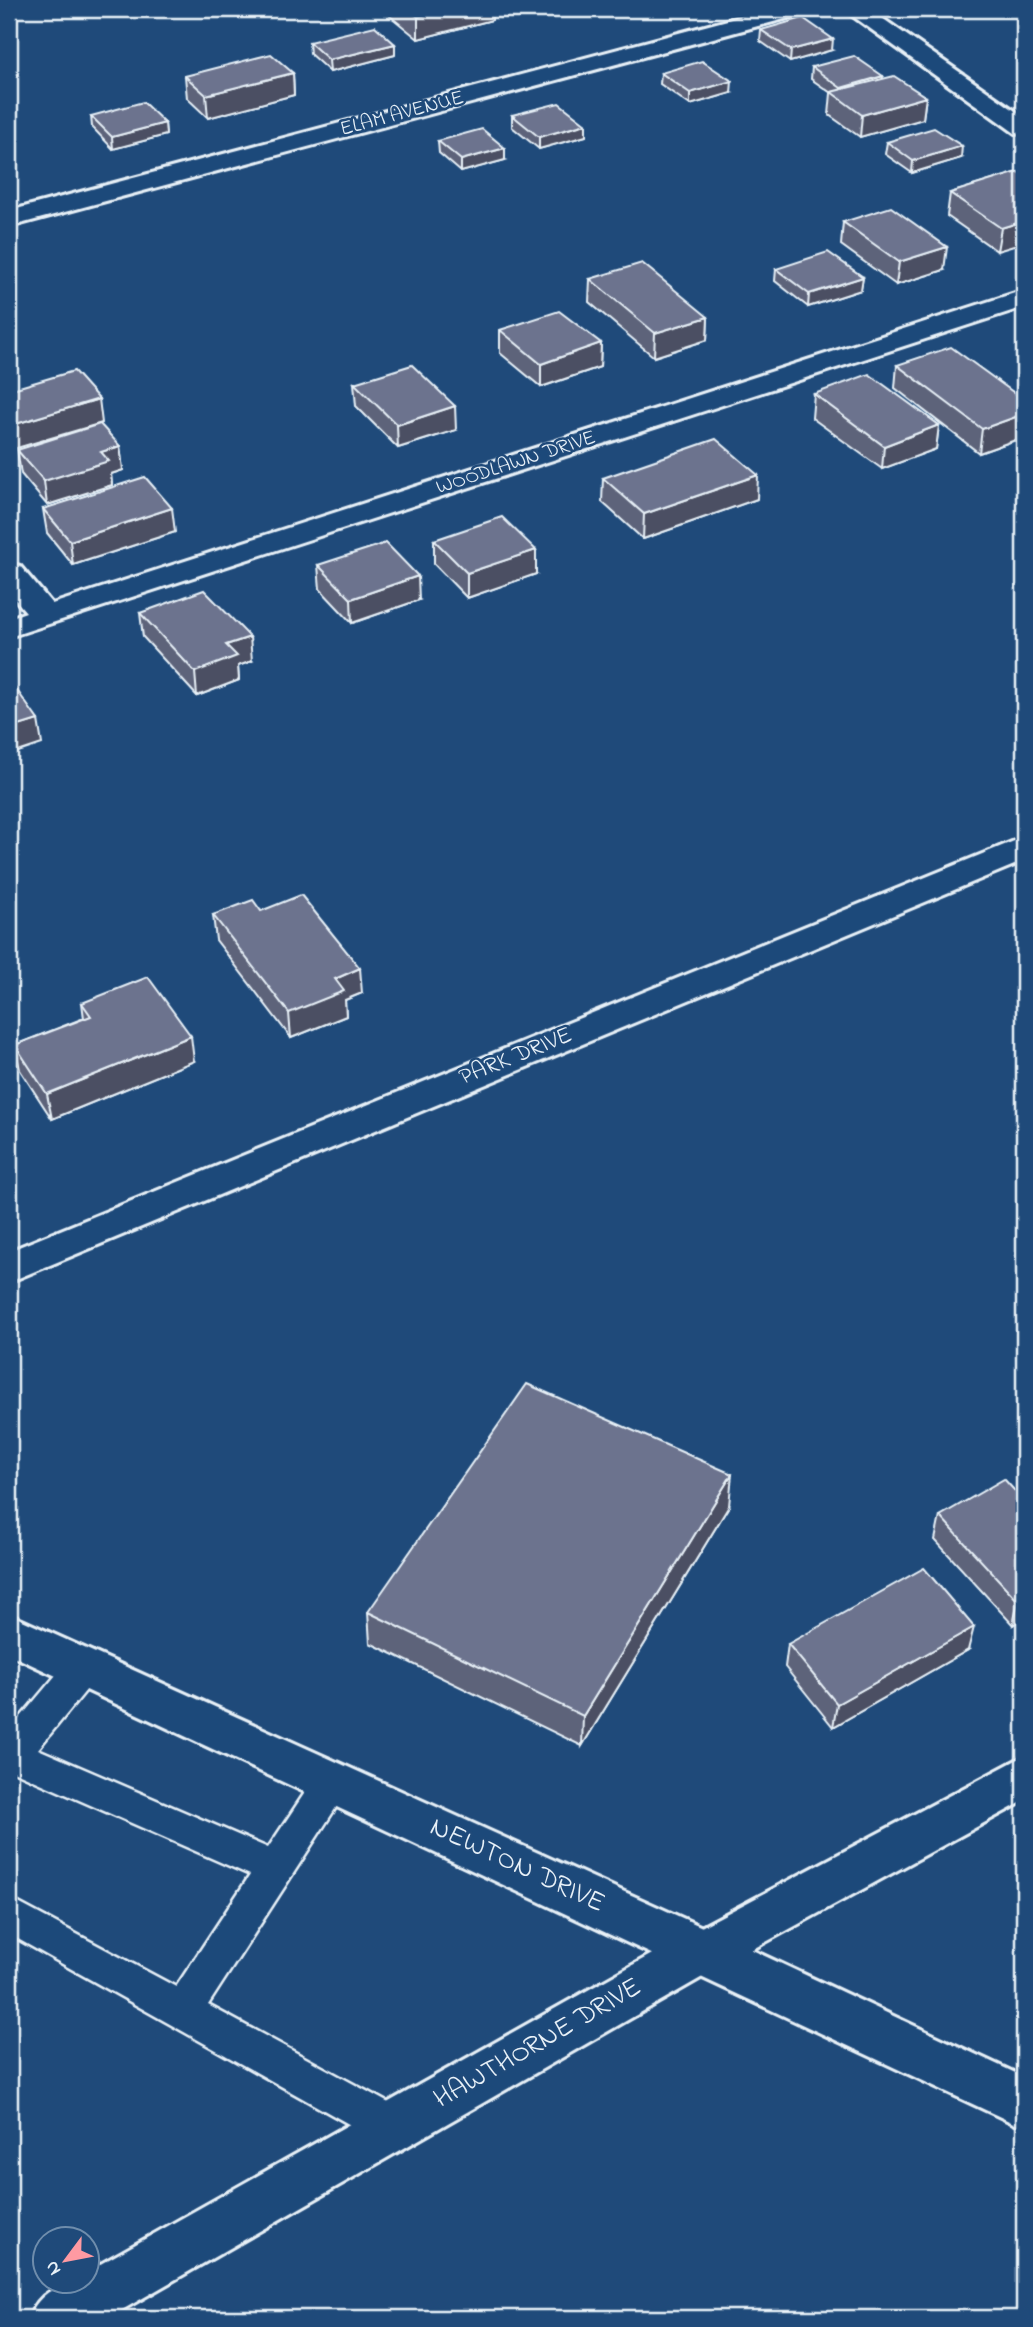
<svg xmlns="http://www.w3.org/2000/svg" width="1033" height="2327" font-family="'Indie Flower',sans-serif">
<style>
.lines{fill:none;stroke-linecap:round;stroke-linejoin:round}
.service-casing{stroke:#e8f1f8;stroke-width:5}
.minor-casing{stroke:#e8f1f8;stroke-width:6}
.primary-casing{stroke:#e8f1f8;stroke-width:6}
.service{fill:#1f4a7a;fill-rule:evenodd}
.minor{fill:#1f4a7a;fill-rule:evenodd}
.primary{fill:#1f4a7a;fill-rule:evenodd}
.wall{fill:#5d637a;stroke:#e8f1f8;stroke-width:2}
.shaded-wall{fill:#4c5063;stroke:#e8f1f8;stroke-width:2}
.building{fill:#6c738e;stroke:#e8f1f8;stroke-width:2}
.labels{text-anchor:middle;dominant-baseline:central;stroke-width:5;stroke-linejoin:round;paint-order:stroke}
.far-street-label{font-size:21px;fill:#e8f1f8;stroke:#1f4a7a}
.street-label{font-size:24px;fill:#e8f1f8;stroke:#1f4a7a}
.near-street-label{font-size:28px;fill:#e8f1f8;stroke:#1f4a7a}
</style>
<rect width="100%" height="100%" fill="#1f4a7a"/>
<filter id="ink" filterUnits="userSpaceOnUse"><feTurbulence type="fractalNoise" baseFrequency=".0143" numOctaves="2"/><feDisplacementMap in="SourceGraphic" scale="14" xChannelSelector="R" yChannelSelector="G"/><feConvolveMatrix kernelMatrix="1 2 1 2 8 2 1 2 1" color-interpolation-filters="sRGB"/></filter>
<g filter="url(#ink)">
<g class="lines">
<g class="service-casing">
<polygon id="service" points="84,1652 96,1656 101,1667 96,1678 38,1749 268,1848 320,1770 333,1765 346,1770 351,1781 346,1792 208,2005 407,2113 413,2127 407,2141 393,2146 379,2141 9,1934 9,1898 176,1987 250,1875 13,1771 9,1773 9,1731 72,1656"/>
</g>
<g class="minor-casing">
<g id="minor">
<polygon points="769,9 807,9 803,14 9,227 9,211"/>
<polygon points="843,9 869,9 1024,117 1024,135 1015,133"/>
<polygon points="1024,290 1024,307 9,637 9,618 26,612 9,592 9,563 20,566 52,604"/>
<polygon points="1024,837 1024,861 9,1282 9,1251"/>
<path d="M1024,1756v45l-304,166 -612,351h-79c10,-26 31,-36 59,-36v-11l598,-336z"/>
</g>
</g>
<g class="primary-casing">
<polygon id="primary" points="9,1614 720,1935 1024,2077 1024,2128 9,1654"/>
</g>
<use href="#service" class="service"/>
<use href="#minor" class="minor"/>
<use href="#primary" class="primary"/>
</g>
<g class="wall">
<polygon points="390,9 492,9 492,20 418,39 390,16"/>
<polygon points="761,30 832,50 790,62 760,41"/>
<polygon points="309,42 395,55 330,72 310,54"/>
<polygon points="812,67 883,79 926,97 923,119 860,137 829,115 831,93 811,79"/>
<polygon points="293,73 294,95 208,118 187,98 185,76"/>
<polygon points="661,73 731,93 690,105 660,84"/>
<polygon points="512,115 586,124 586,136 539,149 512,127"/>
<polygon points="91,116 165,123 166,135 113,149 92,127"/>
<polygon points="438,141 505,160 461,172 439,153"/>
<polygon points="887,142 961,158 912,173 885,154"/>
<polygon points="1018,172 997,251 947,216 950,193"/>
<polygon points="843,222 944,270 896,285 841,245"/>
<polygon points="776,269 863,277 861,290 808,307 775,281"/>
<polygon points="590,279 708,317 707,340 654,357 589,302"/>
<polygon points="500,330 601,343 600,367 541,387 500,353"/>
<polygon points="897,365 1024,400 1024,437 979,453 895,388"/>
<polygon points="354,383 456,430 398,448 356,406"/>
<polygon points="814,394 939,425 936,449 882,469 812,418"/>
<polygon points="120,446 123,470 111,474 112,485 47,505 21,474 17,450"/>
<polygon points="603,478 757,499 643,539 602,502"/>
<polygon points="43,509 175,532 73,565 47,533"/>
<polygon points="434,540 536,574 467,598 434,564"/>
<polygon points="318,565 419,600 352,623 320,589"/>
<polygon points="140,613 252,661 238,666 239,680 197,696 143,637"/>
<polygon points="261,911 362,993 345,1000 346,1016 291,1038 216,940 213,915"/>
<polygon points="82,1003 194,1061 52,1119 20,1070 15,1045 84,1018"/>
<polygon points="1024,1501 1024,1618 1013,1625 935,1540 940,1516"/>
<polygon points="729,1506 582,1746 370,1643 368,1612"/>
<polygon points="788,1644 968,1650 833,1727 785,1667"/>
</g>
<g class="shaded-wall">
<polygon points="452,9 492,9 492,20 418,39 418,17"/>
<polygon points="833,39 832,50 790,62 791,50"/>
<polygon points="395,44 395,55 330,72 329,60"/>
<polygon points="293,73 294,95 208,118 206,95"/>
<polygon points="883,76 882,88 840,99 841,88"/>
<polygon points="732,81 731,93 690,105 690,93"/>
<polygon points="926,97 923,119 860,137 862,115"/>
<polygon points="165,123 166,135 113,149 112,137"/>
<polygon points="586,124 586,136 539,149 539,137"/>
<polygon points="962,146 961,158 912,173 913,161"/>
<polygon points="505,148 505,160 461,172 461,160"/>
<polygon points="1024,221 1024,243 997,251 1001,228"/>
<polygon points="947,247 944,270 896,285 899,262"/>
<polygon points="863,277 861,290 808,307 809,294"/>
<polygon points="708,317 707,340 654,357 655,333"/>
<polygon points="601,343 600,367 541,387 541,364"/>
<polygon points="99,399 102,423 10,450 9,440 9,426"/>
<polygon points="455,406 456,430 398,448 397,425"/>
<polygon points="1024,414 1024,437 979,453 982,429"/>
<polygon points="939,425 936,449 882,469 884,446"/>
<polygon points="120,446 123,470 111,474 112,485 47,505 44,481 101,452"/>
<polygon points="758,475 757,499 643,539 644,514"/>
<polygon points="172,508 175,532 73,565 70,541"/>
<polygon points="536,550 536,574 467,598 467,573"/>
<polygon points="418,576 419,600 352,623 351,599"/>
<polygon points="250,637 252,661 238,666 239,680 197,696 195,672 226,645"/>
<polygon points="38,720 42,744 9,755 9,729"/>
<polygon points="360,968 362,993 345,1000 346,1016 291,1038 289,1013 335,979"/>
<polygon points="191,1036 194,1061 52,1119 47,1094"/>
<polygon points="732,1474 729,1506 582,1746 583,1716"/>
<polygon points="1024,1598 1024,1618 1013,1625 1018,1601"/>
<polygon points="974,1627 968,1650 833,1727 837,1704"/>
</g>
<g class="building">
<polygon points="407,9 452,9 418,17"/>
<polygon points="803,18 833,39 791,50 761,30"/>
<polygon points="375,26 395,44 329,60 309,42"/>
<polygon points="271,54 293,73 206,95 185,76"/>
<polygon points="854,56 883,76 841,88 812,67"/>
<polygon points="702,61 732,81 690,93 661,73"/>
<polygon points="894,76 926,97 862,115 831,92"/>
<polygon points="143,102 165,123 112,137 91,116"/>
<polygon points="559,103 586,124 539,137 512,115"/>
<polygon points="934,128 962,146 913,161 887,142"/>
<polygon points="482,129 505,148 461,160 438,141"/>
<polygon points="1018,172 1024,176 1024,221 1001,228 950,193"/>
<polygon points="891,207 947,247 899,262 843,222"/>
<polygon points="828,252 863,277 809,294 776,269"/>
<polygon points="642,263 708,317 655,333 590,279"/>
<polygon points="559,311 601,343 541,364 500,330"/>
<polygon points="951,347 1024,400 1024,414 982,429 897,365"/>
<polygon points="412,365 455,406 397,425 354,383"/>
<polygon points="74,371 99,399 9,426 9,390"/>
<polygon points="869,374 939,425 884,446 814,394"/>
<polygon points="100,424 120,446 101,452 109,461 44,481 17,450"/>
<polygon points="716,439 758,475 644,514 603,478"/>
<polygon points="145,477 172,508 70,541 43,509"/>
<polygon points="502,517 536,550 467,573 434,540"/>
<polygon points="386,543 418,576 351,599 318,565"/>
<polygon points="204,590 250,637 226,645 237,656 195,672 140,613"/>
<polygon points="9,679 38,720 9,729"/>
<polygon points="301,895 360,968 335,979 344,991 289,1013 213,915 253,900 261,911"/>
<polygon points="148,977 191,1036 47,1094 15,1045 91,1016 82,1003"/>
<polygon points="527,1384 732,1474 583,1716 368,1612"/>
<polygon points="1004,1479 1024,1501 1024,1598 1018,1601 940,1516"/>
<polygon points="924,1568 974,1627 837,1704 788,1644"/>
</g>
</g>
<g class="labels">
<g class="far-street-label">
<text transform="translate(402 114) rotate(-15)">ELAM AVENUE</text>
<text transform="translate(516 463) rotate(-18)">WOODLAWN DRIVE</text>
</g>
<g class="street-label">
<text transform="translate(516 1057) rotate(-22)">PARK DRIVE</text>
</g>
<g class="near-street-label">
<text transform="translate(517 1866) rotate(25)">NEWTON DRIVE</text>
<text transform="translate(538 2044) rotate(-30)">HAWTHORNE DRIVE</text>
</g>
</g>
<rect width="1033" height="2327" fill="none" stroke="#1f4a7a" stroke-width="35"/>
<rect x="18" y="18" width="998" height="2292" fill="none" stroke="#e8f1f8" stroke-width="2.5" filter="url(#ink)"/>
<g transform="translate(66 2260) rotate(238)"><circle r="33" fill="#1f4a7a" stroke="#6f8dac" stroke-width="2"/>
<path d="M0-5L12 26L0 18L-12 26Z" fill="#ff9aa2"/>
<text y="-10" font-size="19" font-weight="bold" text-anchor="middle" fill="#e8f1f8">N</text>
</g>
</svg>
